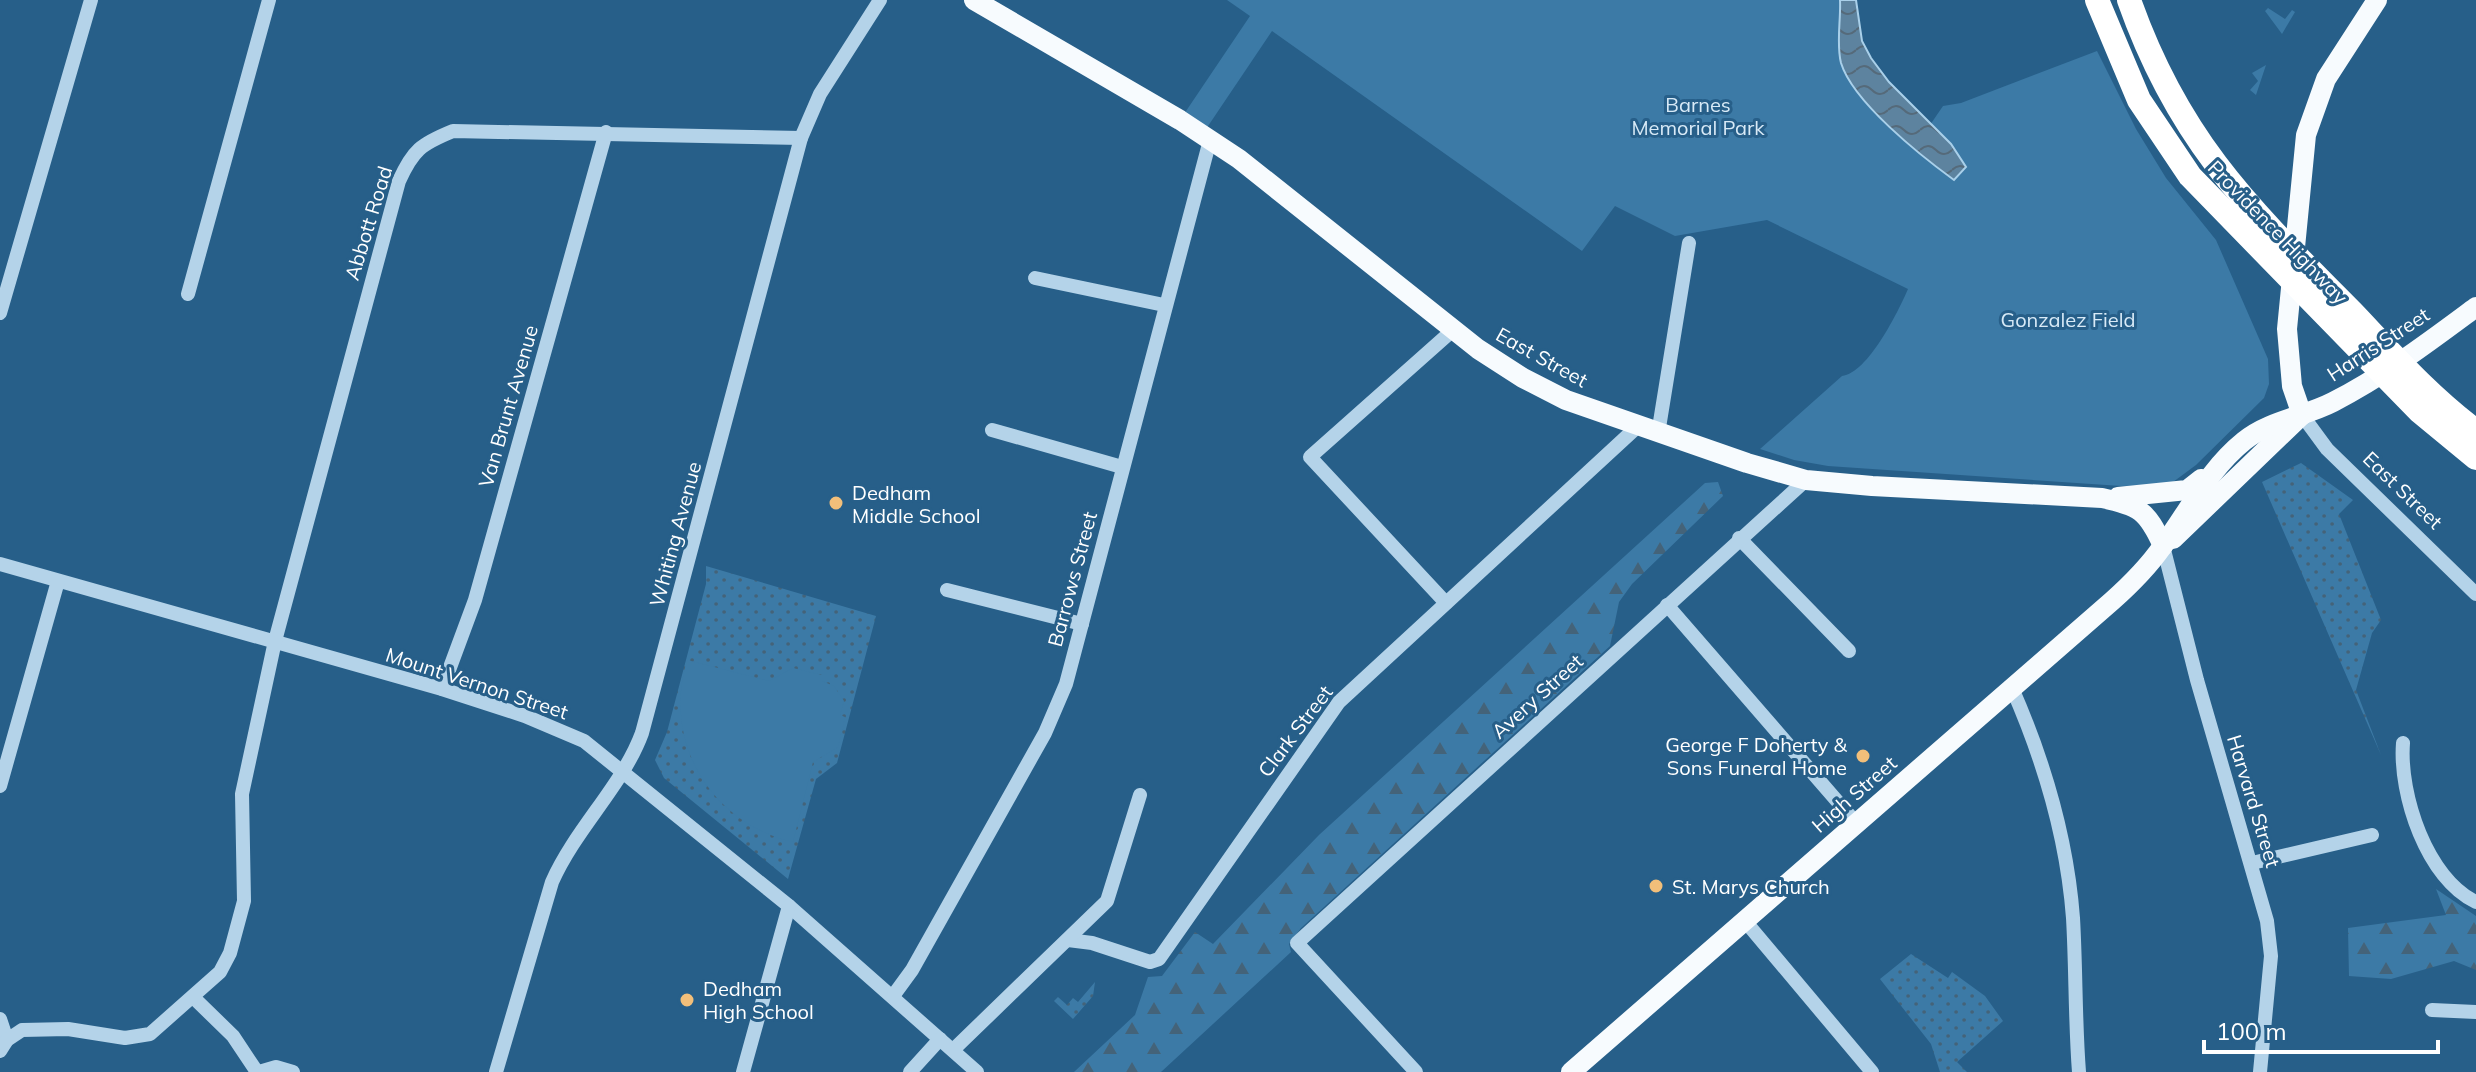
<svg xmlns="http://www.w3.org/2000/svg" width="2476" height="1072" font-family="Mulish,sans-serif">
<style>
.grass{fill:url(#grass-dots)}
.forest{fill:url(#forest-firs)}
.green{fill:#3c7aa6}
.water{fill:url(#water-waves);stroke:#a9d0ea;stroke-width:2}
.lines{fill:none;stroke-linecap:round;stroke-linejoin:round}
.minor{stroke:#b4d3e9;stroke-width:14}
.major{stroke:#f7fbfe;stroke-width:20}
.highway{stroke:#fff;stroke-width:24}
.poi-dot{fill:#f2bf7a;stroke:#275f89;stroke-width:3}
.labels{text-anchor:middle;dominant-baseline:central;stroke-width:6;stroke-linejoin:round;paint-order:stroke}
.park-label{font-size:20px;fill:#d8eaf7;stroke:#275f89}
.street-label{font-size:20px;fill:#fff;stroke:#275f89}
.poi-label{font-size:20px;fill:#fff;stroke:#275f89;text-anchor:start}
</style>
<defs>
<pattern id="grass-dots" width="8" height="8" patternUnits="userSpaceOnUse" patternTransform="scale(2)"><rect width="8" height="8" fill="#3c7aa6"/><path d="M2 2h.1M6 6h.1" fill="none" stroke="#446379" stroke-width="1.8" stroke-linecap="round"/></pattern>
<pattern id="forest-firs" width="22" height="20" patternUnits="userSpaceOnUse" patternTransform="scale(2)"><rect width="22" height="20" fill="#3c7aa6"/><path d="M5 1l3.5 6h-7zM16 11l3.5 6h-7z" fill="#446379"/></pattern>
<pattern id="water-waves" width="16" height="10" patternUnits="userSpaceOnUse" patternTransform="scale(2)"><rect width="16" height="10" fill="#5d839f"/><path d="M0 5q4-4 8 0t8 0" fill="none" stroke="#556a7a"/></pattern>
</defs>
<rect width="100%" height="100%" fill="#275f89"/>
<g class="grass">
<polygon points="2301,463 2353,500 2339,514 2381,620 2372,633 2356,690 2381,755 2262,482"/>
<polygon points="706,566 876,616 837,763 816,779 788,879 664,778 655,760 667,732 706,584"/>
<polygon points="1911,954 1948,978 1952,972 1985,996 2003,1021 1957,1062 1967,1072 1940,1072 1931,1044 1880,979"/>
<polygon points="1095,982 1093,996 1073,1019 1054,1001 1058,997 1067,1005 1073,998 1078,1002"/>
</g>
<g class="forest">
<polygon points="1718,482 1723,496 1632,584 1619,602 1610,646 1301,928 1289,944 1291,952 1161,1072 1074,1072 1135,1015 1148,977 1162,976 1195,932 1213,944 1319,835 1705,483"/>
<polygon points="2436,889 2476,916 2476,970 2454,961 2391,979 2349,976 2348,928 2446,915"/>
</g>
<g class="green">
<path d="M1227,0h629l10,94 51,50 26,-38 18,-3 136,-52 39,78 30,49 50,62 52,119 1,25 -5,14 -68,67 -27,20 -48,1 -293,-20 -34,-6 -34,-11 82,-73c26,-3 56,-64 66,-87l-141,-69 -92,16 -60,-30 -33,45 -310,-220 -70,104 -22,-15 70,-104z"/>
<polygon points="2268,8 2285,19 2292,10 2295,12 2282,34 2265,11"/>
<polygon points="2266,65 2256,95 2250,90 2258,81 2252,73"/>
<path d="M687,660l82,21 24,-13 29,7v6l12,5 10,15 -4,14 5,2 -7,30 -25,15 -20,80c-82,-19 -131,-100 -106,-182z"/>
</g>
<path class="water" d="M1840,0h16l6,41 9,17 18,24 62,62 15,23 -12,13c-33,-24 -101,-78 -113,-117 -5,-19 0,-43 -1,-63z"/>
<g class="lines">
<g class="minor">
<polyline points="1035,278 1164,305"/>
<polyline points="188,294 269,0"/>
<polyline points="0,313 91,0"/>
<polyline points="2302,415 2327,449 2476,594"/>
<polyline points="992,430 1122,467"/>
<polyline points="1658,434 1689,243"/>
<polyline points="1739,538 1849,651"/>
<polyline points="2163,546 2197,680 2267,921 2271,956 2260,1072"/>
<polyline points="0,564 442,689 525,716 584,741 789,906 977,1072"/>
<polyline points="947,590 1082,624"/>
<polyline points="1446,603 1310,457 1453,330"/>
<polyline points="1667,605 1857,824"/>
<path d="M2012,688c32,73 55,150 61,230 3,52 2,103 6,154"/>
<polyline points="442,689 475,600 606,132"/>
<path d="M2403,743c-4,52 24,136 73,159"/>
<polyline points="0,786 58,581"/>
<polyline points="2252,863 2372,835"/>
<polyline points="1745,921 1872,1072"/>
<polyline points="1068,940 1092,943 1150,962 1159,959 1339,702 1637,427"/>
<polyline points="893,996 912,970 1045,733 1066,684 1210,140"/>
<polyline points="194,998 233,1036 257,1072"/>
<polyline points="2432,1010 2476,1012"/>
<polyline points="0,1019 7,1040"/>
<polyline points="953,1050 1107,901 1140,795"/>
<path d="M0,1051l7,-11 15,-10 46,-1 57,9 25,-4 70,-62 10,-19 14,-52 -2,-107 33,-153 124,-460c14,-31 22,-37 54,-50l348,7"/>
<polyline points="259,1072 276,1067 293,1072"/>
<path d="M496,1072l56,-190c24,-54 71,-97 90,-149l159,-595 19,-44 60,-94"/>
<polyline points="743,1072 789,906"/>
<polyline points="910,1072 940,1039"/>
<polyline points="1416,1072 1297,943 1806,480"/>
</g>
<g class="major">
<path d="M974,0l206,120 59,39 239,190 45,29 43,22 181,63 59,17 66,6 230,12c37,8 45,12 61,48"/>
<polyline points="2302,415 2292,386 2287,329 2306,135 2326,79 2377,0"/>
<polyline points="2118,497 2187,490 2201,479"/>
<polyline points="2173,539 2302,415"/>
<path d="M1571,1072l541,-471c18,-16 36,-34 50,-54 27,-36 46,-77 82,-106 26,-21 60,-24 89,-39 51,-26 97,-61 143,-95"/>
</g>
<g class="highway">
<polyline points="2097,0 2139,100 2190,176 2419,411 2476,458"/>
<path d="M2129,0c50,142 121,209 224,313 39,41 77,84 123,118"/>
</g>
</g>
<g class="poi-dot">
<circle cx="836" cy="503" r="8"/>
<circle cx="1863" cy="756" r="8"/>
<circle cx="1656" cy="886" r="8"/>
<circle cx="687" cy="1000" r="8"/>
</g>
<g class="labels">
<g class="park-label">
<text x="1698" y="104">Barnes<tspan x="1698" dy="23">Memorial Park</tspan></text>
<text x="2068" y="319">Gonzalez Field</text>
</g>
<g class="street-label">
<text transform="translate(368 223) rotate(-73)">Abbott Road</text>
<text transform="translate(2278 232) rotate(46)">Providence Highway</text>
<text transform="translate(2378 344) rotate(-33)">Harris Street</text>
<text transform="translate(1542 357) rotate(29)">East Street</text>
<text transform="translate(508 406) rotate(-74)">Van Brunt Avenue</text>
<text transform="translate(2403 490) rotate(44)">East Street</text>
<text transform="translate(675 534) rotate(-75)">Whiting Avenue</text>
<text transform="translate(1072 579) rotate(-75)">Barrows Street</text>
<text transform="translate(477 683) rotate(18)">Mount Vernon Street</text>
<text transform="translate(1537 696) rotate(-42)">Avery Street</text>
<text transform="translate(1295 731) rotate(-53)">Clark Street</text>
<text transform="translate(1854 794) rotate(-41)">High Street</text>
<text transform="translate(2254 801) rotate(73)">Harvard Street</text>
</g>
<g class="poi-label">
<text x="852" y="492">Dedham<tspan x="852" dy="23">Middle School</tspan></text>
<text x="1847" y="744" text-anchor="end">George F Doherty &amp;<tspan x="1847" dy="23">Sons Funeral Home</tspan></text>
<text x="1672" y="886">St. Marys Church</text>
<text x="703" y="988">Dedham<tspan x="703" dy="23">High School</tspan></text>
</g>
</g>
<path d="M2204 1040v12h234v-12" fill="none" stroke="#ffffff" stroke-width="4"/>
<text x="2216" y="1040" font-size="24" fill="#ffffff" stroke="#275f89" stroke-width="6" paint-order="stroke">100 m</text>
</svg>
